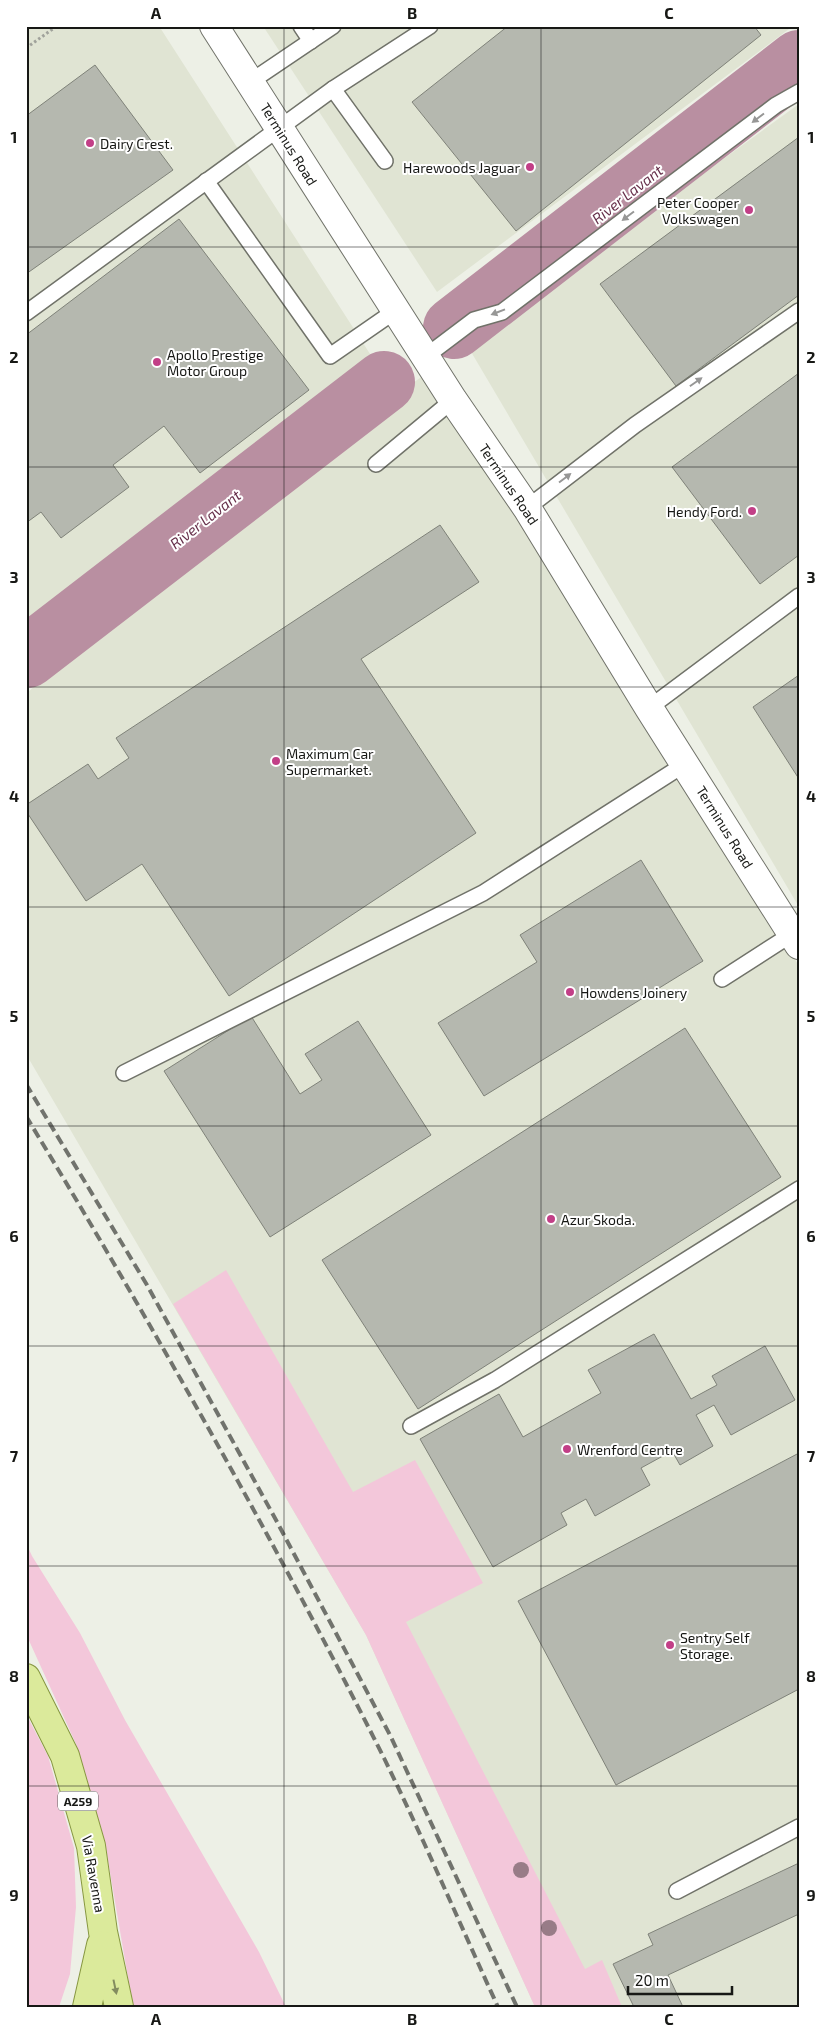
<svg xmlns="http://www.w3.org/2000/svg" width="825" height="2033" font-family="'Exo 2',sans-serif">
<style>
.built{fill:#e0e4d3}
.green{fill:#f3c7da}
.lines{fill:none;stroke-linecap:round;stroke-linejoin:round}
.river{stroke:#b98fa1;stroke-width:62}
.building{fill:#b5b8af;stroke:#7f8279}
.service-casing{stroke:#707269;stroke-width:18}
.tertiary-casing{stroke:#707269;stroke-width:30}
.primary-casing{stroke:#879741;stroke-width:30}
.path{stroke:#a0a29b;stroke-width:3;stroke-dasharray:2.5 2.5;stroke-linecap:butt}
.service{stroke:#fff;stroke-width:15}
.tertiary{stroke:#fff;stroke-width:28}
.primary{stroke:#dbea9b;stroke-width:28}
.rail{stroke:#71736d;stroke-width:4;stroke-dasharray:10 5;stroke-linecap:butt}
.tree{fill:#987c87}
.oneway{fill:#979796}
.oneway2{fill:#838c5f}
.grid{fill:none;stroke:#171815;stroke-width:1;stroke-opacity:0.55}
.poi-dot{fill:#c23f87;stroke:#fff;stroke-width:2}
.labels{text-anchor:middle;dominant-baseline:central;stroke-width:4;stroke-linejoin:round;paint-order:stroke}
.shield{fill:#fff;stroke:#5d5d5b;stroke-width:1}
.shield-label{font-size:12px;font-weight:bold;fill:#171815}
.poi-label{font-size:14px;fill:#171815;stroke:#fff;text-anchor:start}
.street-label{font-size:14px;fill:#171815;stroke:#fff}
.water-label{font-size:15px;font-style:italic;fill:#67304b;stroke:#fff}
.neatline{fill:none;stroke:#171815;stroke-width:2}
.grid-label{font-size:16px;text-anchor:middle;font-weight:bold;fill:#171815}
</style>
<rect width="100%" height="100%" fill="#edf0e6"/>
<g class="built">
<polygon points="26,26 159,26 372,357 80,583 26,633"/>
<polygon points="263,26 793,26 437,292"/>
<polygon points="799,104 799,907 467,345"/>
<polygon points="424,375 517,515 799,966 799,2007 535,2007 366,1635 26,1054 26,694 174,557"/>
</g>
<g class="green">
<polygon points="226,1270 353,1492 415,1460 483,1583 406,1622 585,1969 602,1960 622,2007 535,2007 366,1635 173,1304"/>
<polygon points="26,1543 32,1556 80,1633 125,1720 259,1952 286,2007 133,2007 105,1843 76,1744 26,1634"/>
<polygon points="26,1714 48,1756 74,1848 76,1907 70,1974 59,2007 26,2007"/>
</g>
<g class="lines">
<g class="river">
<polyline points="454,328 799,61"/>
<polyline points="27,657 384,382"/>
</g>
</g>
<g class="building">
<polygon points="508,26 754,26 761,35 516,231 412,102"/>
<polygon points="95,65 173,170 26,274 26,116"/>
<polygon points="799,137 799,295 676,386 600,284"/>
<polygon points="179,219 309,390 200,473 164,426 113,465 129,487 61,538 41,512 26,523 26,335"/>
<polygon points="799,373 799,555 760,584 672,467"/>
<polygon points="440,525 479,582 361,659 476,833 229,996 142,864 86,901 26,811 26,805 88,764 98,779 129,758 116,738"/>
<polygon points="799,675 799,779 753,707"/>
<polygon points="641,860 703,961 484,1096 438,1023 537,962 520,935"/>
<polygon points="251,1016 300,1094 322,1080 305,1054 358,1021 431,1135 270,1237 164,1071"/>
<polygon points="685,1028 781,1177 418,1409 322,1260"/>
<polygon points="654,1334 691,1399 717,1385 712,1376 765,1346 795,1400 731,1435 714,1405 696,1415 713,1446 680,1465 672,1451 641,1468 650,1485 595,1516 586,1499 561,1513 567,1525 493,1567 420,1439 499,1394 523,1437 601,1393 588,1370"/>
<polygon points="799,1453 799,1689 616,1785 518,1601"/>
<polygon points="799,1863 799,1914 668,1975 683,2007 634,2007 613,1964 653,1945 648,1934"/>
</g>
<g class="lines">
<g class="service-casing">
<g id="service">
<polyline points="301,26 311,41"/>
<polyline points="250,82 333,26"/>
<polyline points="385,161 333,89 430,26"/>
<polyline points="206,181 330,356 395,311"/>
<polyline points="26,313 333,89"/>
<polyline points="425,357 474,320 502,312 776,105 799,92"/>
<polyline points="376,464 453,400"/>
<polyline points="527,508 635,425 799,311"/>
<polyline points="649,708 799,596"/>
<polyline points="722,979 792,934"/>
<polyline points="124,1073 483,893 685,764"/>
<polyline points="411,1426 495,1380 799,1189"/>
<polyline points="677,1891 799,1827"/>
</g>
</g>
<g class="tertiary-casing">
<polyline id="tertiary" points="214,26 453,400 527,508 649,708 799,945"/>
</g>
<g class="primary-casing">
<g id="primary">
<polyline points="26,1678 65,1756 91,1846 103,1932 119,2007"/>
<polyline points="87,2007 101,1945"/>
</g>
</g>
<polyline class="path" points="26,48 57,26"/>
<use href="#service" class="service"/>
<use href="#tertiary" class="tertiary"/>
<use href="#primary" class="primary"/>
<g class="rail">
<polyline points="26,1084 147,1285 276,1520 390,1735 517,2007"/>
<path d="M26,1116c127,210 248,423 358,642 40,82 76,166 114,249"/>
</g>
</g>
<g class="tree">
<circle cx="521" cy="1870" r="8"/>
<circle cx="549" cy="1928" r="8"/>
</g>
<defs><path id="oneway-solid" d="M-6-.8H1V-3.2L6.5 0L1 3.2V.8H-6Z" transform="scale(1.25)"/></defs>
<g class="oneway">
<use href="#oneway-solid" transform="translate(758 118) rotate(143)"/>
<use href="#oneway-solid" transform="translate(628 216) rotate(143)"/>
<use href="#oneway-solid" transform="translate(498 312) rotate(159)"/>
<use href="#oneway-solid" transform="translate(696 382) rotate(-35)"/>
<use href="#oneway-solid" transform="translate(565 478) rotate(-37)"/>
</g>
<use class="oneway2" href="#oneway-solid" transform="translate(115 1987) rotate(78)"/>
<path class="grid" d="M284,26v1981M541,26v1981M26,247h773M26,467h773M26,687h773M26,907h773M26,1126h773M26,1346h773M26,1566h773M26,1786h773"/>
<g class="poi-dot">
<circle cx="90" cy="143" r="5"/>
<circle cx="530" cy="167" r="5"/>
<circle cx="749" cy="210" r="5"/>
<circle cx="157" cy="362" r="5"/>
<circle cx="752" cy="511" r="5"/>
<circle cx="276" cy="761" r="5"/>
<circle cx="570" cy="992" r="5"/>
<circle cx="551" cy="1219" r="5"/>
<circle cx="567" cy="1449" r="5"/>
<circle cx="670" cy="1645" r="5"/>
</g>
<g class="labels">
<rect class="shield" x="58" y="1791.5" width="40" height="19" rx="4"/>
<g class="shield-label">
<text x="78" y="1801">A259</text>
</g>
<g class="poi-label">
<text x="100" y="143">Dairy Crest.</text>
<text x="520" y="167" text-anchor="end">Harewoods Jaguar</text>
<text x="739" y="202" text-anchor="end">Peter Cooper<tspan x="739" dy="16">Volkswagen</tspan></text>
<text x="167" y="354">Apollo Prestige<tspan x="167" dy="16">Motor Group</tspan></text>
<text x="742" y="511" text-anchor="end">Hendy Ford.</text>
<text x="286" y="753">Maximum Car<tspan x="286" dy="16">Supermarket.</tspan></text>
<text x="580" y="992">Howdens Joinery</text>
<text x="561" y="1219">Azur Skoda.</text>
<text x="577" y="1449">Wrenford Centre</text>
<text x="680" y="1637">Sentry Self<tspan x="680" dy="16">Storage.</tspan></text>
</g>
<g class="street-label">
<text transform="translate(289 144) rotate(58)">Terminus Road</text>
<text transform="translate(509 484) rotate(56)">Terminus Road</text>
<text transform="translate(725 827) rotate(58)">Terminus Road</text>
<text transform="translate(94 1874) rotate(80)">Via Ravenna</text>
</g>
<g class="water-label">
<text transform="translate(627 194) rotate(-38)">River Lavant</text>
<text transform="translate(205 519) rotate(-38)">River Lavant</text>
</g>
</g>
<rect width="825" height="2033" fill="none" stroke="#ffffff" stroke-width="55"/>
<path d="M628 1986v8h104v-8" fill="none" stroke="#171815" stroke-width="2.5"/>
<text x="635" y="1986" font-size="15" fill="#171815" stroke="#ffffff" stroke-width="4" paint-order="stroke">20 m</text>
<rect x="28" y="28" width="770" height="1978" class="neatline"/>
<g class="grid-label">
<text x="156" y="19">A</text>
<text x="412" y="19">B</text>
<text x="669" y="19">C</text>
<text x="14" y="143">1</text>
<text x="811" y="143">1</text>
<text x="14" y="363">2</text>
<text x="811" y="363">2</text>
<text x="14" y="583">3</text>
<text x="811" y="583">3</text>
<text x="14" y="802">4</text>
<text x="811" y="802">4</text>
<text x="14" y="1022">5</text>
<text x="811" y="1022">5</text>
<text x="14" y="1242">6</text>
<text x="811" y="1242">6</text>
<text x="14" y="1462">7</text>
<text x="811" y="1462">7</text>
<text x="14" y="1682">8</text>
<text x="811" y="1682">8</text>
<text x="14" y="1901">9</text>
<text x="811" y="1901">9</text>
<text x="156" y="2025">A</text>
<text x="412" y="2025">B</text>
<text x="669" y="2025">C</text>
</g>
</svg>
